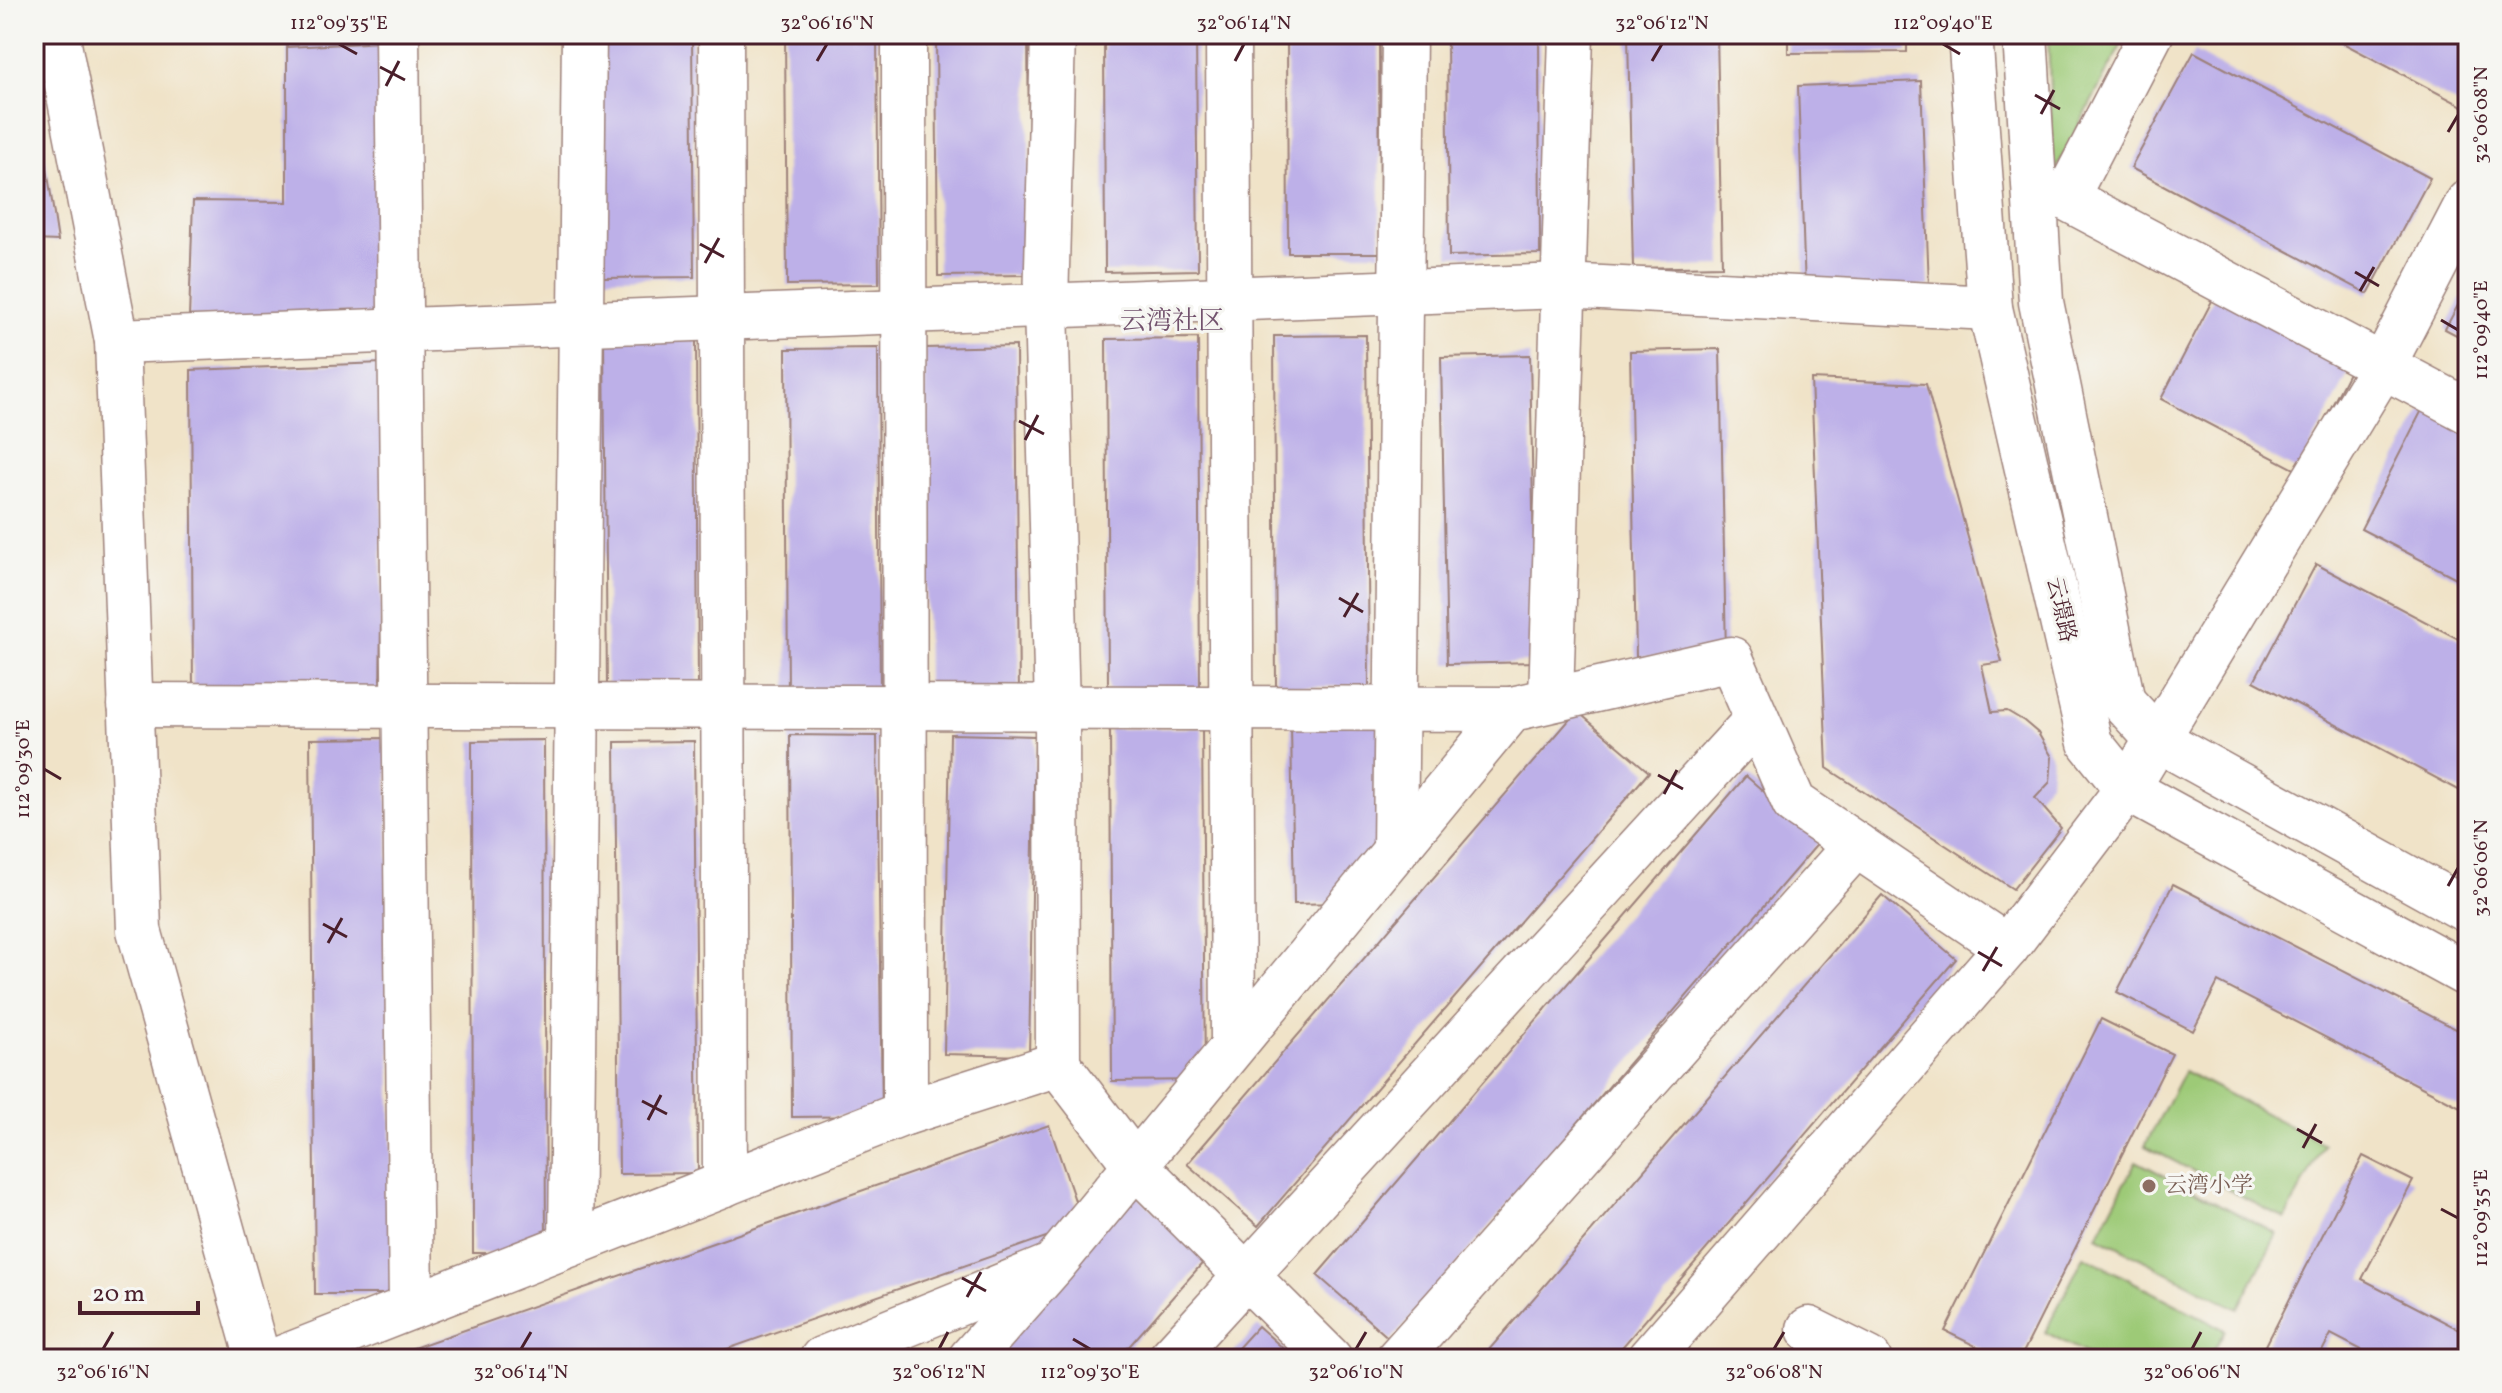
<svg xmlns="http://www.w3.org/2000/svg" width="2502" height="1393" font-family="Vollkorn,'Noto Serif SC',serif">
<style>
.green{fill:#9dca77;stroke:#747451;stroke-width:2}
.building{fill:#bdb0e8}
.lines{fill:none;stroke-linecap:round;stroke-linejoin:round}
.minor-casing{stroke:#9d817a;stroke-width:47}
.minor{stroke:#fff;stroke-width:44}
.ticks{fill:none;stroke:#4a1f2b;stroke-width:3}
.education-dot{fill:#8d6e63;stroke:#f6f6f2;stroke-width:3}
.labels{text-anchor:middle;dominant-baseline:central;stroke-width:6;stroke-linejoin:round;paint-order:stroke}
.street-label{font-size:22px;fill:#4a1f2b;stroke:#f6f6f2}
.education-label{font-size:22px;fill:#785e54;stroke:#f6f6f2;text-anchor:start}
.quarter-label{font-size:26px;fill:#72526d;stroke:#f6f6f2}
.neatline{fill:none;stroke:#4a1f2b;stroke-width:3}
.ticks-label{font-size:20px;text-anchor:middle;fill:#4a1f2b}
</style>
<rect width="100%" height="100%" fill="#f6f6f2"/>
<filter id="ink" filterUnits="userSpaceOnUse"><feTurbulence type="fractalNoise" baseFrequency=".0125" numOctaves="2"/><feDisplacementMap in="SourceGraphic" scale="16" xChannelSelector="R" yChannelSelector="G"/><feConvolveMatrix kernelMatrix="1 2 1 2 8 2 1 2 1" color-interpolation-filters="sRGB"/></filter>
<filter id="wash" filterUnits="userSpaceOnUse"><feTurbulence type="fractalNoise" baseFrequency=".006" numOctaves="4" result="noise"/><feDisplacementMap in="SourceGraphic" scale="32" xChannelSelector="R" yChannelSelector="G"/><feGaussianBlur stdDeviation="1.8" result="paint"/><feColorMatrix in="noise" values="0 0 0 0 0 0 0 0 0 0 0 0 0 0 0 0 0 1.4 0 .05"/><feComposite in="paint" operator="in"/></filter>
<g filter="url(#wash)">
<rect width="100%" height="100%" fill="#f0e3c8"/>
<g class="green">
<polygon points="2048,34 2127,34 2053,175"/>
<polygon points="2184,1071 2324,1144 2285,1219 2145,1146"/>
<polygon points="2136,1161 2277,1234 2238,1309 2097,1236"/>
<polygon points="2084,1256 2225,1330 2209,1359 2097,1359 2045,1332"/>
</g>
<g id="blocks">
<g class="building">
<polygon points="600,34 692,34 694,277 602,278"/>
<polygon points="785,34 877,34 879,284 787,285"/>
<polygon points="936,34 1028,34 1030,275 938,276"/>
<polygon points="1104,34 1196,34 1198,270 1105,272"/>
<polygon points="1287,34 1379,34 1380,253 1288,253"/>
<polygon points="1447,34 1539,34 1540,254 1449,256"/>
<polygon points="1628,34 1717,34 1722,266 1633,268"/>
<polygon points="1788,34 1907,34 1907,52 1788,53"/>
<polygon points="2326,34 2468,34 2468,104 2466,108"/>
<polygon points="385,42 384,316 189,318 193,201 287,202 287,47"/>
<polygon points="2194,52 2430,178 2368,294 2131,168"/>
<polygon points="1921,81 1929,286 1805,291 1798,86"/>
<polygon points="34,96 36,96 58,241 34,240"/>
<polygon points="2468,287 2468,341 2445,329"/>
<polygon points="2215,295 2352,367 2298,471 2161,399"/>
<polygon points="1366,335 1369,686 1276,687 1274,336"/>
<polygon points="696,336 698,687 607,688 604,337"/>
<polygon points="1198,338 1200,689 1108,690 1106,339"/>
<polygon points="1016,346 1019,698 927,699 925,348"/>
<polygon points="878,348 880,700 788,701 786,349"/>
<polygon points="1720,349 1726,655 1636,657 1630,351"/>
<polygon points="1530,355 1536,662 1447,664 1441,357"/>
<polygon points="384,363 380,695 193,694 191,370"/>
<polygon points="1811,379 1926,384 2002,662 1982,665 1992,712 2007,711 2024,721 2038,733 2052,757 2050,782 2035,798 2061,828 2013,889 1827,768"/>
<polygon points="2423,408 2468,431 2468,584 2361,529"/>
<polygon points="2316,564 2468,644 2468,795 2254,681"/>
<polygon points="1577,711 1649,772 1258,1226 1187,1164"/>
<polygon points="1380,723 1381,849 1343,903 1294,904 1291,725"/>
<polygon points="1202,728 1205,1080 1112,1081 1110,729"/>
<polygon points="950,734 1035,736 1029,1056 944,1054"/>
<polygon points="790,735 877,736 882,1116 792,1117"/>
<polygon points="387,738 393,1294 315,1294 310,739"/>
<polygon points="544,740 546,1253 473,1253 472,741"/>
<polygon points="694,741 698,1173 619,1174 615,742"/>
<polygon points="1746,776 1820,841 1391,1340 1317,1275"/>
<polygon points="2173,884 2468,1035 2468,1111 2218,982 2193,1031 2117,992"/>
<polygon points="1882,895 1956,959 1612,1359 1481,1359"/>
<polygon points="2101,1019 2172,1054 2020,1359 2002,1359 1945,1331"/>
<polygon points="1049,1125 1083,1224 699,1359 382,1359"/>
<polygon points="2363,1156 2413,1181 2362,1279 2468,1334 2468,1359 2379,1359 2331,1334 2318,1359 2259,1359"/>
<polygon points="1132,1191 1207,1258 1118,1359 984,1359"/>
<polygon points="1258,1326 1295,1359 1228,1359"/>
</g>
</g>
</g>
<g filter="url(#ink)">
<use href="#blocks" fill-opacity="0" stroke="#9d817a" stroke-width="2"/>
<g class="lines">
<g class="minor-casing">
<g id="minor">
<polyline points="57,34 117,341 139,930 258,1359"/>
<polyline points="397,34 411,1307"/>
<polyline points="721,34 725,1184"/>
<polyline points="904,34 905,1113"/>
<polyline points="1053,34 1046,306 1057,708 1058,1064 1135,1165 1330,1359"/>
<polyline points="1228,34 1233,1046"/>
<polyline points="1970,34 1990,308 2090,743 2127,789 2468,975"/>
<polyline points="2025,34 2041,302 2123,702 2157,739 2468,911"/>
<polyline points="2151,34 2066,198 2468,411"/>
<polyline points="117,341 1563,286 1990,308"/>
<polyline points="1551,699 1571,34"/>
<polyline points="130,705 1512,709"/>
<polyline points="1395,851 1404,34"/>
<polyline points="571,1244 584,34"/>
<polyline points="1809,1329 1869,1359"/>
<polyline points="279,1359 905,1113 1058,1064"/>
<polyline points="822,1359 1046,1268"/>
<polyline points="970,1359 1053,1265 1512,709 1731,659 1794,803 2007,947"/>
<polyline points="1170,1359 1757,719"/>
<polyline points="1398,1359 1856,845"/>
<polyline points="1649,1359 2007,947 2127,789 2383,366 2468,202"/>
</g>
</g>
<use href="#minor" class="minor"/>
</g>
</g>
<path class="ticks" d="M339,44l18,10M1943,44l17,10M817,61l10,-17M1235,61l9,-17M1652,61l10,-17M380,67l25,13M386,86l13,-25M2035,95l25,14M2041,114l13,-24M2448,132l10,-17M700,244l24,13M705,263l14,-25M2355,272l24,14M2360,291l14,-24M2441,320l17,10M1019,421l25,13M1025,440l13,-25M1339,598l24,14M1344,617l14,-24M44,769l17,10M1658,775l25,14M1664,794l13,-24M2448,886l10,-18M323,924l24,13M328,943l14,-25M1978,952l24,14M1983,971l14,-24M642,1101l25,13M648,1120l13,-25M2297,1129l25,14M2303,1148l13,-24M2441,1209l17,9M962,1278l24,13M967,1297l14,-25M1073,1339l17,10M103,1349l10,-17M521,1349l10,-17M939,1349l9,-17M1356,1349l10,-17M1774,1349l10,-17M2192,1349l9,-17"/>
<circle class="education-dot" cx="2149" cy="1186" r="8"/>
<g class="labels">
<g class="street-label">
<text transform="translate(2060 610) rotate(77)">云璟路</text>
</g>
<g class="education-label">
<text x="2165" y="1186">云湾小学</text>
</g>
<g class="quarter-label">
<text x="1172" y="322">云湾社区</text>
</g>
</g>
<rect width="2502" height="1393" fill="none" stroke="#f6f6f2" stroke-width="88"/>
<path d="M80 1301v12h118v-12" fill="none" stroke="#4a1f2b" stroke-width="4"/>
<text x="92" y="1301" font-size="24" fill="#4a1f2b" stroke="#f6f6f2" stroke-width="6" paint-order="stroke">20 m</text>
<rect x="44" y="44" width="2414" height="1305" class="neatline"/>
<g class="ticks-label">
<text x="339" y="29">112°09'35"E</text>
<text x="827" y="29">32°06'16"N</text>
<text x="1244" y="29">32°06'14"N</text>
<text x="1662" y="29">32°06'12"N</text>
<text x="1943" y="29">112°09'40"E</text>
<text transform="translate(2480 115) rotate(-90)" y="7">32°06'08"N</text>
<text transform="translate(2480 330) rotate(-90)" y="7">112°09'40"E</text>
<text transform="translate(22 769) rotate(-90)" y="7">112°09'30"E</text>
<text transform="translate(2480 868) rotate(-90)" y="7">32°06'06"N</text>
<text transform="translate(2480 1218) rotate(-90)" y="7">112°09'35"E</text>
<text x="103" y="1378">32°06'16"N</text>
<text x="521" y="1378">32°06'14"N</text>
<text x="939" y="1378">32°06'12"N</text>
<text x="1090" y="1378">112°09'30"E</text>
<text x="1356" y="1378">32°06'10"N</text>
<text x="1774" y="1378">32°06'08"N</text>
<text x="2192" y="1378">32°06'06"N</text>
</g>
</svg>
